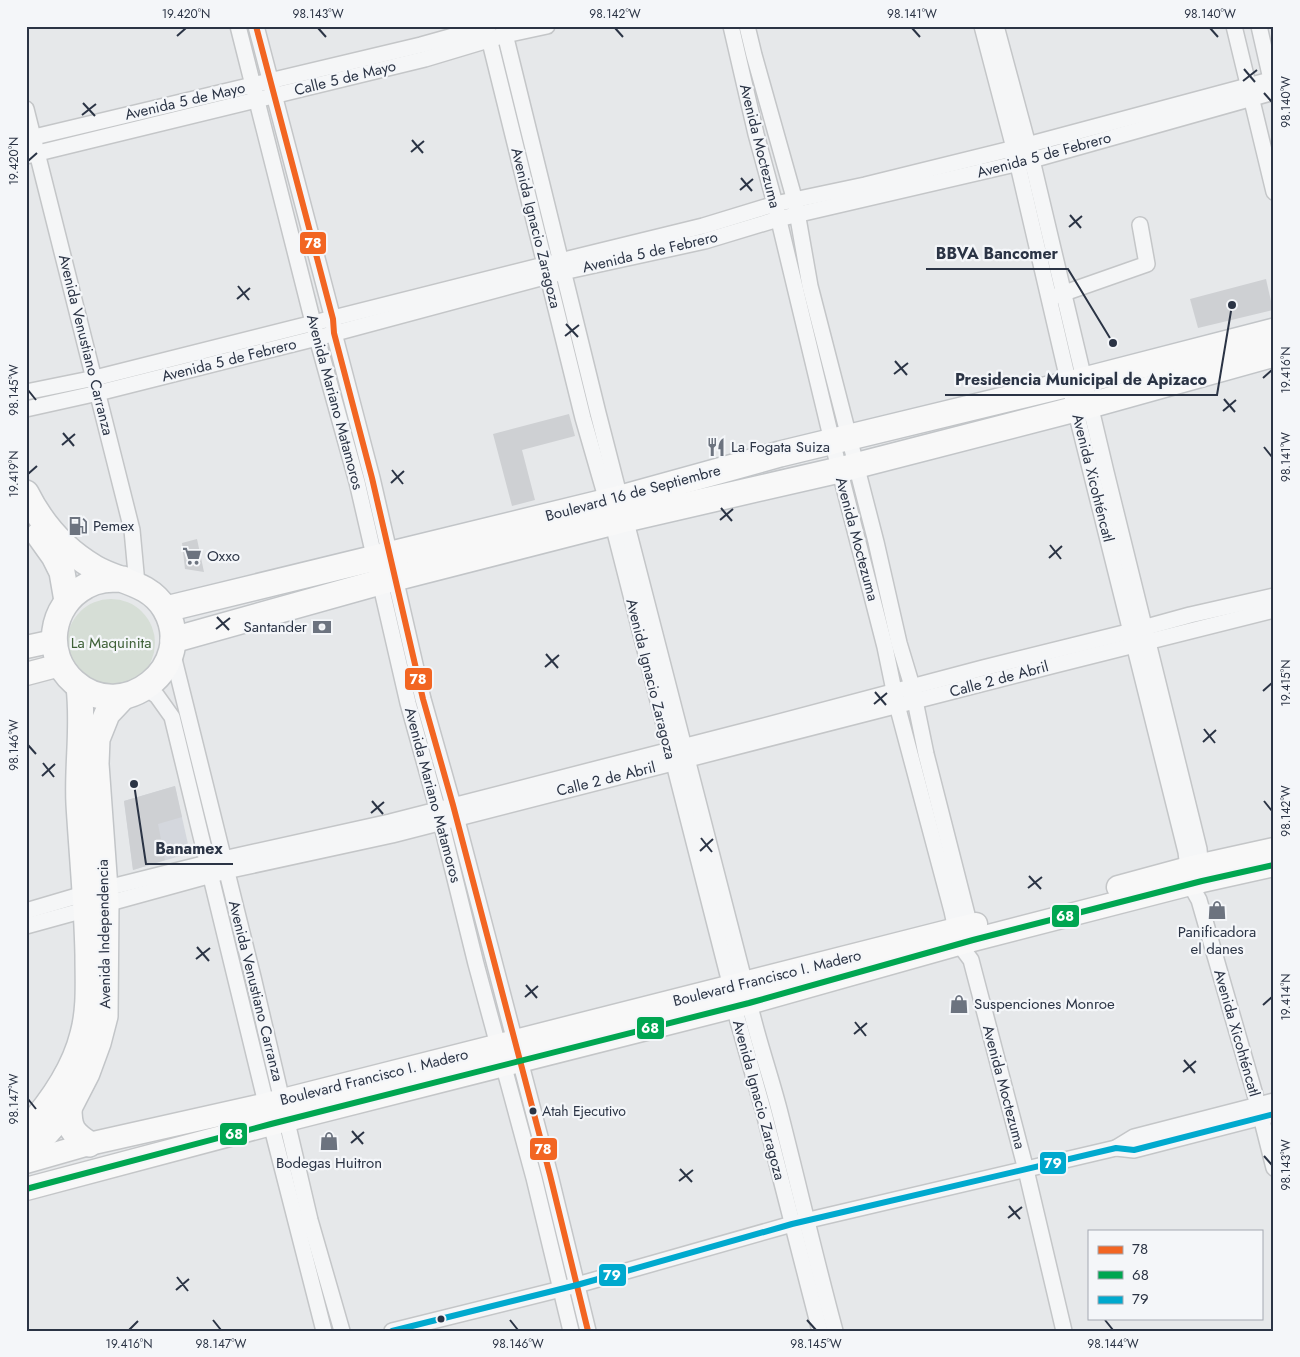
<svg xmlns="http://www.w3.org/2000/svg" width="1300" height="1357" font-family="Jost,sans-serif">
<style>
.built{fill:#d4d7dd}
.green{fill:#d6ded6}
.building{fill:#ced0d3}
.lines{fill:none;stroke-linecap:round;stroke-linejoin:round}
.street-casing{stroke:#c4c6c8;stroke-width:18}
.secondary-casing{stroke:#c4c6c8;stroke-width:25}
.primary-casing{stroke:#c2c5c8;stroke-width:28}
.street{stroke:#f5f6f7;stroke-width:15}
.secondary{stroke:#f8f8f8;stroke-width:22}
.primary{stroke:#f8f8f8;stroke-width:25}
.bus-1-casing{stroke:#f4f6f9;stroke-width:10}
.bus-2-casing{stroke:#f4f6f9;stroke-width:10}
.bus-3-casing{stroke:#f4f6f9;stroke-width:10}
.bus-1{stroke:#f26522;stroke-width:6}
.bus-2{stroke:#00a651;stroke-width:6}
.bus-3{stroke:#00a9ce;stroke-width:6}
.ticks{fill:none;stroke:#2b3445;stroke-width:2}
.bus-dot{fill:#2b3445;stroke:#f4f6f9;stroke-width:2}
.labels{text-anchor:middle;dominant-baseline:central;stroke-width:4.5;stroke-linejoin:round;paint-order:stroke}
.bus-label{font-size:14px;fill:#2b3445;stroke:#f4f6f9;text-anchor:start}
.street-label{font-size:15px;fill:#2b3445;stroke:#f4f6f9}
.poi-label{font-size:15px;fill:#2b3445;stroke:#f4f6f9;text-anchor:start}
.park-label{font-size:15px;fill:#3f6138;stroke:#f4f6f9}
.leader{fill:none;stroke:#2b3445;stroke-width:2}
.callout-dot{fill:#2b3445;stroke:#f4f6f9;stroke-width:2}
.callout-label{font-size:16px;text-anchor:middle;font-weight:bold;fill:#2b3445;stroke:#f4f6f9;stroke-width:4.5;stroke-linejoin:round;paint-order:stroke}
.line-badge{stroke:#f4f6f9;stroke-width:2}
.badge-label{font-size:14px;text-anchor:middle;font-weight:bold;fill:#fff}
.neatline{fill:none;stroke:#2b3445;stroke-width:2}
.ticks-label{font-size:12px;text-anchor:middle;fill:#2b3445}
</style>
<rect width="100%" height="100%" fill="#e6e8ea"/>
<polygon class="built" points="175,786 190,853 133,870 124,801"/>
<circle class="green" cx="111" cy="643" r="44"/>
<g class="building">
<polygon points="1266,279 1273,310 1198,328 1190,299"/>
<polygon points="569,414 575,436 522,450 535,500 512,506 493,434"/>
<polygon points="197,539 204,572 185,569 182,543"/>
<polygon points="175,786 182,817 158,824 165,860 133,870 124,801"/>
</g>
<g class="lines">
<g class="street-casing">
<g id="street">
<polyline points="238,26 317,338 357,482 408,703 441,822 476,964 534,1178 571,1331"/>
<polyline points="256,26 333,319 334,333 372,478 423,699 453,805 550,1175 588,1331"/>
<polyline points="486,26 583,418 607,501 731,987 734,1007 764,1113 820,1331"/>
<path d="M503,26l95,387 147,571c8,42 23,83 34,125 19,74 36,148 56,222"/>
<polyline points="731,26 756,134 775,204 832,441 885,647 897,705 952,911 959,944 971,960 1026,1170 1064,1331"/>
<polyline points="747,26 754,55 795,201 810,286 876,542 899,643 912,686 926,754 972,934"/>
<polyline points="982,26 1014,148 1069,384 1186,852 1190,884 1199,900 1258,1105 1274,1168"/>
<polyline points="996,26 1032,160 1106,472 1199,849 1201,873"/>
<polyline points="1234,26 1274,192"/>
<polyline points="1259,26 1273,88"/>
<polyline points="26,109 132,530 137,584"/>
<polyline points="26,139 421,45 489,26"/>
<polyline points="26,156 425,59 505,35 547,26"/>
<polyline points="1053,297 1147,264 1140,225"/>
<polyline points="26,392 95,378 560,261 703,226 775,204 865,185 1027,145 1274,79"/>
<polyline points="26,409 98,393 317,338 563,272 705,241 778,219 1032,160 1274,92"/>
<polyline points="172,651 253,977 310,1220 342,1331"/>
<polyline points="146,688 157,696 172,717 271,1124 324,1331"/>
<polyline points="26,911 87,893 223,859 390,822 760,727 983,668 1132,631 1190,615 1274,596"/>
<polyline points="26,926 226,871 392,835 1055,665 1274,610"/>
<polyline points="1116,1148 1134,1137 1274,1101"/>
<polyline points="392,1331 577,1285 792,1224 1116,1148 1134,1150 1274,1114"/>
</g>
</g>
<g class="secondary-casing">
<g id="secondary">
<polyline points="26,647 54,641"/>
<polyline points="26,674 60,665"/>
<polyline points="1118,887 1188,868 1274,849"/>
<polyline points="26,1162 89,1144 267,1104 976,924"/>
<polyline points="26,1189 271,1124 749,1003 973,940 1202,881 1274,865"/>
</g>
</g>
<g class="primary-casing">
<g id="primary">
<path d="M26,493c16,32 38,57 69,75 24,14 54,14 70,41 33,57 -42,117 -91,73 -31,-27 -24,-77 12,-96 12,-7 24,-7 37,-7"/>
<polyline points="39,535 54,556 62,572 67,601"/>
<polyline points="166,609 621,498 780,454 1069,384 1274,331"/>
<polyline points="173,640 380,582 626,519 839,470 1091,405 1274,354"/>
<path d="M69,1108c0,20 3,25 20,36"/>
<path d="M26,1131c25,-28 48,-60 57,-97 7,-26 5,-52 5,-79 -1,-51 -6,-100 -9,-151 -2,-39 5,-78 0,-117"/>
<polyline points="26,1156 69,1108 87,1073 98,1043 105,1016 106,903 96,764 97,739 107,714 123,697"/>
</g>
</g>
<use href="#street" class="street"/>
<use href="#secondary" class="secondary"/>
<use href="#primary" class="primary"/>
<g class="bus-1-casing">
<polyline id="bus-1" points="256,26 333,319 334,333 372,478 423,699 453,805 550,1175 588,1331"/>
</g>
<g class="bus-2-casing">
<polyline id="bus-2" points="26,1189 271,1124 749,1003 973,940 1202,881 1274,865"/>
</g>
<g class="bus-3-casing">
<polyline id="bus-3" points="392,1331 577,1285 792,1224 1116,1148 1134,1150 1274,1114"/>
</g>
<use href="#bus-1" class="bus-1"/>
<use href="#bus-2" class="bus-2"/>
<use href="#bus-3" class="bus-3"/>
</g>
<path class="ticks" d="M318,28l8,9M615,28l8,9M912,28l8,9M1210,28l8,9M177,36l9,-8M1244,69l11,13M1243,81l14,-11M1264,93l8,9M83,103l12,13M82,115l14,-11M412,140l11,13M411,152l13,-11M28,161l9,-8M741,178l11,13M740,190l13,-11M1070,215l11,13M1069,227l13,-11M238,286l11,14M237,299l13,-11M566,324l12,13M565,336l14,-11M895,361l12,14M894,374l14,-11M1263,378l9,-8M28,390l8,10M1224,399l11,13M1223,411l13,-11M63,433l11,13M62,445l13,-11M1264,447l8,10M392,470l11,14M28,474l9,-8M391,483l13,-12M721,508l11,13M720,520l13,-11M1050,545l11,14M1049,558l13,-12M217,617l12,13M216,629l14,-11M546,654l12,14M545,667l14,-12M1263,691l9,-8M875,692l11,13M874,704l13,-11M1204,729l11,14M1203,742l13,-12M28,745l8,9M43,763l11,14M42,776l13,-12M372,801l11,13M1264,801l8,10M371,813l13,-11M701,838l11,14M700,851l13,-12M1029,876l12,13M1028,888l14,-11M197,947l12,14M196,959l14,-11M526,985l11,13M525,997l13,-11M1263,1005l9,-8M855,1022l11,14M854,1034l13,-11M1184,1060l11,13M1183,1072l13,-11M28,1099l8,10M352,1131l11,13M351,1143l13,-11M1264,1156l8,9M680,1169l12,13M679,1181l14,-11M1009,1206l11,13M1008,1218l14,-11M177,1277l11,14M176,1290l13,-11M213,1320l8,10M510,1320l8,10M807,1320l9,10M1105,1320l8,10M129,1330l9,-9"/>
<defs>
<g id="restaurant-bare" transform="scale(1.5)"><path d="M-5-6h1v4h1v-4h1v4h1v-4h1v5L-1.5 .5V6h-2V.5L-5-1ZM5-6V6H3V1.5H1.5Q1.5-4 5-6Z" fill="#6c737f" stroke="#f4f6f9" stroke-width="2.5" paint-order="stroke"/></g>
<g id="fuel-bare" transform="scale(1.5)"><path d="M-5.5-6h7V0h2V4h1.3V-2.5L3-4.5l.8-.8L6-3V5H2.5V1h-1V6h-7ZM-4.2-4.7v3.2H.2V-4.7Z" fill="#6c737f" stroke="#f4f6f9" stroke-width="2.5" paint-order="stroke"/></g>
<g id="supermarket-bare" transform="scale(1.5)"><path d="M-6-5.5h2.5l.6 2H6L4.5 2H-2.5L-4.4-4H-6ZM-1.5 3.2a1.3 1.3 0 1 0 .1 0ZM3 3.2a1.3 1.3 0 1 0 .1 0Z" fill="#6c737f" stroke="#f4f6f9" stroke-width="2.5" paint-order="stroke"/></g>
<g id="bank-bare" transform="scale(1.5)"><path d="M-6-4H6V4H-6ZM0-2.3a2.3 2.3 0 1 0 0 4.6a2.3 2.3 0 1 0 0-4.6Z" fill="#6c737f" stroke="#f4f6f9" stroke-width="2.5" paint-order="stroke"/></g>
<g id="shop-bare" transform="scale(1.5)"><path d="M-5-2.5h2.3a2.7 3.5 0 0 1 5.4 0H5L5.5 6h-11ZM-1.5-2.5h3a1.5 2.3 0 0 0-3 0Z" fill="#6c737f" stroke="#f4f6f9" stroke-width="2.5" paint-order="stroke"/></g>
</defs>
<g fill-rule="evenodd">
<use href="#restaurant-bare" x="716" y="447"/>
<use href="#fuel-bare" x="78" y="526"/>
<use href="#supermarket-bare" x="192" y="556"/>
<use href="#bank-bare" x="322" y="627"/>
<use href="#shop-bare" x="1217" y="910"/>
<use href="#shop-bare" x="959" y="1004"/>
<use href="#shop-bare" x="329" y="1141"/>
</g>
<g class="bus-dot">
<circle cx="533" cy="1111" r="4.5"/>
<circle cx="441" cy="1319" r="4.5"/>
</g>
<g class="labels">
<g class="bus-label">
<text x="542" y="1111">Atah Ejecutivo</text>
</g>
<g class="street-label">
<text transform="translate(345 78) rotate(-14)">Calle 5 de Mayo</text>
<text transform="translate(185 101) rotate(-13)">Avenida 5 de Mayo</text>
<text transform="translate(760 146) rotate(76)">Avenida Moctezuma</text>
<text transform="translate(1044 155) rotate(-15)">Avenida 5 de Febrero</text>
<text transform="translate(536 228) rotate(76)">Avenida Ignacio Zaragoza</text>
<text transform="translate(650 252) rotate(-13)">Avenida 5 de Febrero</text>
<text transform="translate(86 345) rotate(76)">Avenida Venustiano Carranza</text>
<text transform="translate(229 360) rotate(-14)">Avenida 5 de Febrero</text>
<text transform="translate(335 402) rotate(75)">Avenida Mariano Matamoros</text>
<text transform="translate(1093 478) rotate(76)">Avenida Xicohténcatl</text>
<text transform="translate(633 493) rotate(-15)">Boulevard 16 de Septiembre</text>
<text transform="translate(857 539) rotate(75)">Avenida Moctezuma</text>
<text transform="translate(651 679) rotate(76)">Avenida Ignacio Zaragoza</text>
<text transform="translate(999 679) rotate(-15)">Calle 2 de Abril</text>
<text transform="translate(606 779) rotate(-14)">Calle 2 de Abril</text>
<text transform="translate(433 795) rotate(75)">Avenida Mariano Matamoros</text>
<text transform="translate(104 934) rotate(-91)">Avenida Independencia</text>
<text transform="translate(767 978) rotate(-14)">Boulevard Francisco I. Madero</text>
<text transform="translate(256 991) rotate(76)">Avenida Venustiano Carranza</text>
<text transform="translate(1237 1033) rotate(74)">Avenida Xicohténcatl</text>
<text transform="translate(374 1077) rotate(-14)">Boulevard Francisco I. Madero</text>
<text transform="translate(1004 1087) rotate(75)">Avenida Moctezuma</text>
<text transform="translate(759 1100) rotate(75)">Avenida Ignacio Zaragoza</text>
</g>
<g class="poi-label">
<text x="731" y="447">La Fogata Suiza</text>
<text x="93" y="526">Pemex</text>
<text x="207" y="556">Oxxo</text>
<text x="307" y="627" text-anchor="end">Santander</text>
<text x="1217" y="932" text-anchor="middle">Panificadora<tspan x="1217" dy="17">el danes</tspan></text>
<text x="974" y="1004">Suspenciones Monroe</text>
<text x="329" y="1163" text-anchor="middle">Bodegas Huitron</text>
</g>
<g class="park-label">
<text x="111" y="643">La Maquinita</text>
</g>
</g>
<path class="leader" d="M1113 343L1068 269H926M1232 305L1217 395H945M134 784L146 864H233"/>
<g class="callout-dot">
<circle cx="1113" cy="343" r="5"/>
<circle cx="1232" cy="305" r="5"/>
<circle cx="134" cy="784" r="5"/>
</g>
<g class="callout-label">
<text x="997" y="259">BBVA Bancomer</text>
<text x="1081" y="385">Presidencia Municipal de Apizaco</text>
<text x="189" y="854">Banamex</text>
</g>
<g class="line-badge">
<rect x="299" y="231" width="28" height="24" rx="5" fill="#f26522"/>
<rect x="404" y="667" width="29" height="24" rx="5" fill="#f26522"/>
<rect x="1051" y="904" width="29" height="24" rx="5" fill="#00a651"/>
<rect x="636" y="1016" width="29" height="24" rx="5" fill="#00a651"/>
<rect x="219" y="1122" width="29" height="24" rx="5" fill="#00a651"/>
<rect x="529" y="1137" width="29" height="24" rx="5" fill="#f26522"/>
<rect x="1039" y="1151" width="28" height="24" rx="5" fill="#00a9ce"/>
<rect x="598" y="1263" width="29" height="24" rx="5" fill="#00a9ce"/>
</g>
<g class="badge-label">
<text x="313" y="248">78</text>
<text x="418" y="684">78</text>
<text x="1065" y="921">68</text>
<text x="650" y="1033">68</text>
<text x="234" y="1139">68</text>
<text x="543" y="1154">78</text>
<text x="1053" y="1168">79</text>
<text x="612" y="1280">79</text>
</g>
<rect width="1300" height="1357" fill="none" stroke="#f4f6f9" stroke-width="55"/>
<rect x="1088" y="1230" width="175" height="90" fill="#f4f6f9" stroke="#a4a8b1"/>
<rect x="1098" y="1246" width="25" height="8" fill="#f26522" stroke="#a4a8b1"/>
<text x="1132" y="1254" font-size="15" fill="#2b3445">78</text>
<rect x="1098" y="1271" width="25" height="8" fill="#00a651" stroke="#a4a8b1"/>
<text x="1132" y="1280" font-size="15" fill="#2b3445">68</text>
<rect x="1098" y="1296" width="25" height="8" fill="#00a9ce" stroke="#a4a8b1"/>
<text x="1132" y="1304" font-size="15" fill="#2b3445">79</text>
<rect x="28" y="28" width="1244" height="1302" class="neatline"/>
<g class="ticks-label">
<text x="186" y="18">19.420°N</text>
<text x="318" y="18">98.143°W</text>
<text x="615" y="18">98.142°W</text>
<text x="912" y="18">98.141°W</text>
<text x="1210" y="18">98.140°W</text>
<text transform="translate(1286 102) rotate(-90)" y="4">98.140°W</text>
<text transform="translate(14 161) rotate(-90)" y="4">19.420°N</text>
<text transform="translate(1286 370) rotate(-90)" y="4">19.416°N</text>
<text transform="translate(14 390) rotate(-90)" y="4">98.145°W</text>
<text transform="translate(1286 457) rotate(-90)" y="4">98.141°W</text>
<text transform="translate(14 474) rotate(-90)" y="4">19.419°N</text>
<text transform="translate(1286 683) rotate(-90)" y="4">19.415°N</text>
<text transform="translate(14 745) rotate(-90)" y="4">98.146°W</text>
<text transform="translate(1286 811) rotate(-90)" y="4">98.142°W</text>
<text transform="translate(1286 997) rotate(-90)" y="4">19.414°N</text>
<text transform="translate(14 1099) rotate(-90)" y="4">98.147°W</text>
<text transform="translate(1286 1165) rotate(-90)" y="4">98.143°W</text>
<text x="129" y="1348">19.416°N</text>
<text x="221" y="1348">98.147°W</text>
<text x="518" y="1348">98.146°W</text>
<text x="816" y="1348">98.145°W</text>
<text x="1113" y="1348">98.144°W</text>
</g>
</svg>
